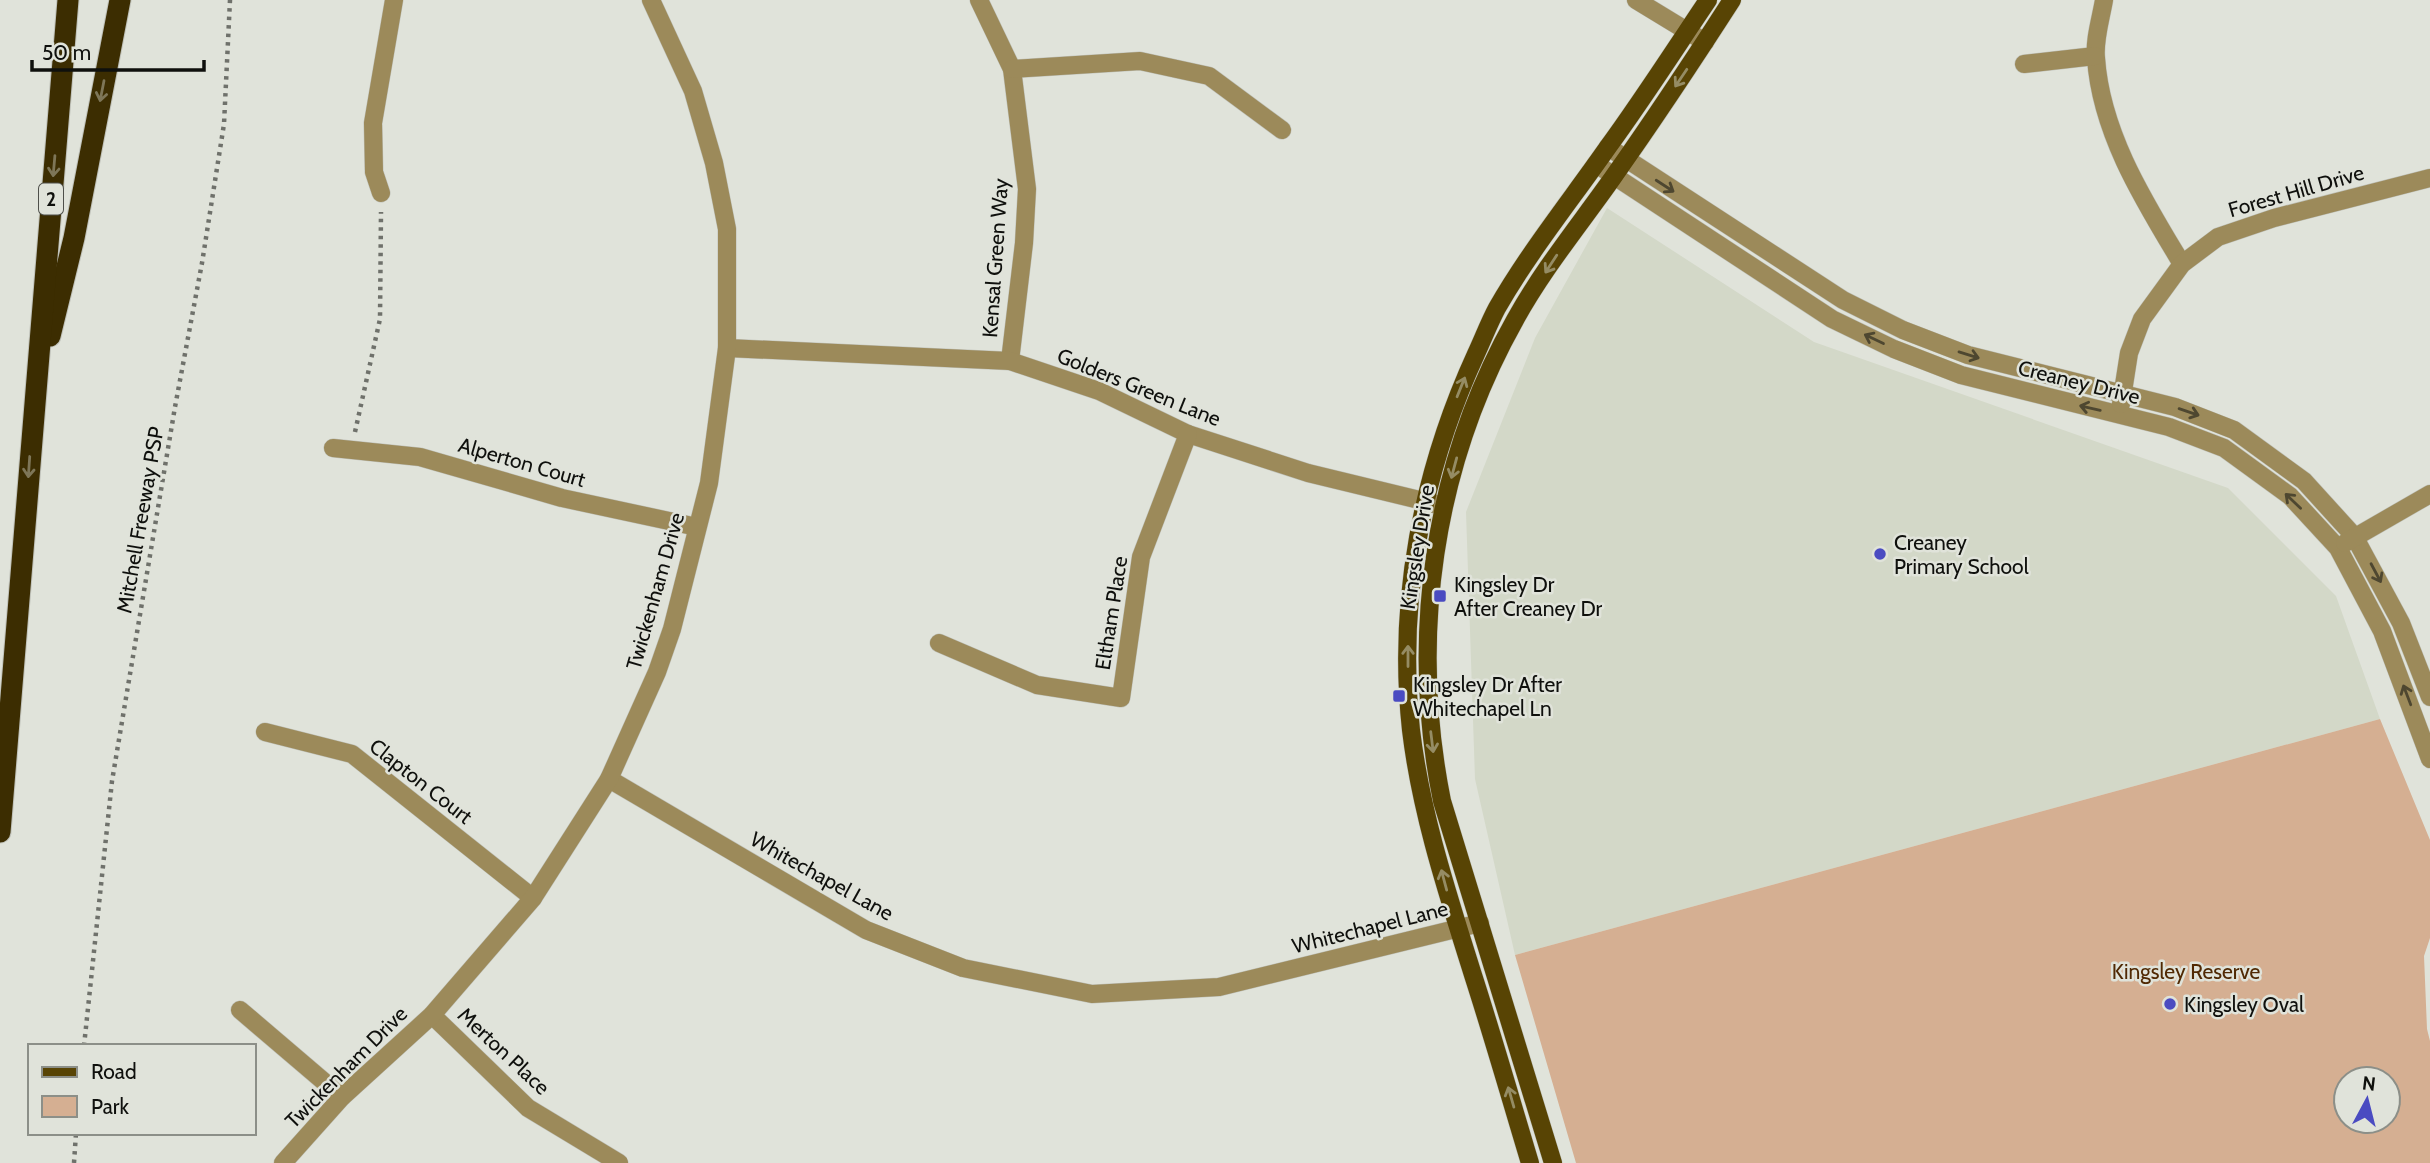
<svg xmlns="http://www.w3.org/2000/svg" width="2430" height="1163" font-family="Cabin,sans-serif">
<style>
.built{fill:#d3d8c8}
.park{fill:#d5af92;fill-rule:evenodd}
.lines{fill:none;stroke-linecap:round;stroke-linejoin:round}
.minor-casing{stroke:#bfc1b9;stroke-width:19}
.major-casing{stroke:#bfc1b9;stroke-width:19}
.highway-casing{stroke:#bfc1b9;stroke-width:23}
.path{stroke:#6f716b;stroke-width:4.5;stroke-dasharray:3.5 5;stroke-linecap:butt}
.minor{stroke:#9c8a5a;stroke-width:18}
.major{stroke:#584404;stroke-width:18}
.highway{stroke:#3c2d01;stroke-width:21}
.oneway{stroke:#958c64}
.oneway2{stroke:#7e7658}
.oneway3{stroke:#4e4730}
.poi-dot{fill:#4a4bc1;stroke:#e0e3da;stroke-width:2.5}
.labels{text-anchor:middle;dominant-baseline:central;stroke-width:5;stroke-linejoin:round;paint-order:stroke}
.shield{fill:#e0e3da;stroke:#4e4f4a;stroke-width:2}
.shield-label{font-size:19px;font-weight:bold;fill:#0f100d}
.street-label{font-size:21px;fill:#0f100d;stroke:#e0e3da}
.poi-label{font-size:21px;fill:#0f100d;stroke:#e0e3da;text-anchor:start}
.park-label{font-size:21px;fill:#502903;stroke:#e0e3da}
</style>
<rect width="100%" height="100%" fill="#e0e3da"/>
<polygon class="built" points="1607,208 1814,342 2228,488 2336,596 2380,719 1515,955 1475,779 1466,512 1535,338"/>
<path class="park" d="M2380,719l50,121v98l-6,18 3,73 3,12v122h-854l-61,-208zM2346,1079h42v42h-42z"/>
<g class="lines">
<g class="minor-casing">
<g id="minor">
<polyline points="979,0 1012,69 1027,189 1024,243 1010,361"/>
<polyline points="1636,0 1705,42"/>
<path d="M2104,0c-3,18 -10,40 -8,58 5,75 48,143 86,206"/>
<polyline points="2024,64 2095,56"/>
<polyline points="1012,69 1140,61 1209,76 1282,130"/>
<polyline points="1608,147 1843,300 1903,330 1968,355 2175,407 2234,430 2304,481 2354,536 2401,623 2430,697"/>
<polyline points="1596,164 1832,319 1894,349 1961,375 2169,427 2224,448 2290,496 2338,548 2382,631 2430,759"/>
<polyline points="381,193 374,172 373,123 394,0"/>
<polyline points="727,348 1010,361 1099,391 1188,434 1308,473 1440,505"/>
<polyline points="2121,404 2129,353 2142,319 2182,264 2218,237 2274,218 2430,178"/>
<polyline points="333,448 420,457 562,498 697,527"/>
<polyline points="2345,543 2430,494"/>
<polyline points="939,643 1037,685 1121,698 1141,557 1188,434"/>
<polyline points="265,732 352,754 533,898"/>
<polyline points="609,779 866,930 963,968 1092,994 1219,987 1480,923"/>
<polyline points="240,1010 342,1097"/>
<polyline points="432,1015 528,1108 619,1163"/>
<polyline points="283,1163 342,1097 432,1015 533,898 609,779 657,672 672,629 709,483 727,348 727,229 714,163 693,91 651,0"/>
</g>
</g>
<g class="major-casing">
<g id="major">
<path d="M1530,1163c-19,-63 -37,-126 -57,-188 -25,-80 -52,-161 -62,-245 -14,-129 11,-258 65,-376 7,-15 13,-31 21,-46 32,-56 74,-108 111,-161 35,-48 67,-98 100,-147"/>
<path d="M1553,1163l-111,-362c-33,-164 -9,-335 73,-481 28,-51 66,-97 99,-144 41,-58 80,-117 118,-176"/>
</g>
</g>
<g class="highway-casing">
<g id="highway">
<polyline points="50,336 74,238 120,0"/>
<polyline points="0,832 68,0"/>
</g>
</g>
<g class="path">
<polyline points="355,432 380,319 381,212"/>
<polyline points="84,1046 112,781 175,407 202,263 224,124 230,0"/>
<polyline points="74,1163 76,1133"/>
</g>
<use href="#minor" class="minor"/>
<use href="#major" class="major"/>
<use href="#highway" class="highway"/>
</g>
<defs><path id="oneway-shaft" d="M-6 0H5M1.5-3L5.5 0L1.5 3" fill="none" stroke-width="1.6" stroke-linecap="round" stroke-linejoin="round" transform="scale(1.75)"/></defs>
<g class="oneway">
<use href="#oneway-shaft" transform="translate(1681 78) rotate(124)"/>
<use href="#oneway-shaft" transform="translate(1551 264) rotate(123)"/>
<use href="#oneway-shaft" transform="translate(1461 387) rotate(-68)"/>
<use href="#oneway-shaft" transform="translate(1454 468) rotate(105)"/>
<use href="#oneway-shaft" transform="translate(1408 656) rotate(-90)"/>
<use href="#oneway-shaft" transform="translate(1432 742) rotate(83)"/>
<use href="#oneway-shaft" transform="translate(1444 880) rotate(-105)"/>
<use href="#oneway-shaft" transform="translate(1511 1097) rotate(-106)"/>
</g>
<g class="oneway2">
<use href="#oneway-shaft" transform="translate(102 91) rotate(101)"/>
<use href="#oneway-shaft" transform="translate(54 166) rotate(95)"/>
<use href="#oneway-shaft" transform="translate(29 467) rotate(94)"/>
</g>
<g class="oneway3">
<use href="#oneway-shaft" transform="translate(1665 186) rotate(33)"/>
<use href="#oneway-shaft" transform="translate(1874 339) rotate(-154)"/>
<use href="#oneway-shaft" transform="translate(1969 355) rotate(17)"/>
<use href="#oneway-shaft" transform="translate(2090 408) rotate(-167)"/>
<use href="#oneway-shaft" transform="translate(2189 412) rotate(19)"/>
<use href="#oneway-shaft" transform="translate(2293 501) rotate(-136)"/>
<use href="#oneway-shaft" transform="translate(2376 573) rotate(62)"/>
<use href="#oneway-shaft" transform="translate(2407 695) rotate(-111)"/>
</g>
<g class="poi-dot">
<circle cx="1880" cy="554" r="7"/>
<rect x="1433" y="589" width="14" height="14" rx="3.5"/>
<rect x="1392" y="689" width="14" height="14" rx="3.5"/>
<circle cx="2170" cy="1004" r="7"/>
</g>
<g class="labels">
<rect class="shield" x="39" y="183.5" width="24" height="31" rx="5"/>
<g class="shield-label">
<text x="51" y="199">2</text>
</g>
<g class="street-label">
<text transform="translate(2296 191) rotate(-16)">Forest Hill Drive</text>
<text transform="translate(995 258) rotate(-86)">Kensal Green Way</text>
<text transform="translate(2079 382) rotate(14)">Creaney Drive</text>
<text transform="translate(1139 387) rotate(22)">Golders Green Lane</text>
<text transform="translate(522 462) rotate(16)">Alperton Court</text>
<text transform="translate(140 520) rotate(-80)">Mitchell Freeway PSP</text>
<text transform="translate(1417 547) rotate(-81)">Kingsley Drive</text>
<text transform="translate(655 591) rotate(-74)">Twickenham Drive</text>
<text transform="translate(1111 613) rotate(-81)">Eltham Place</text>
<text transform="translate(421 781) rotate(38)">Clapton Court</text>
<text transform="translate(822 876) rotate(29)">Whitechapel Lane</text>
<text transform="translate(1370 927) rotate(-14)">Whitechapel Lane</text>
<text transform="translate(504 1051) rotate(43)">Merton Place</text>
<text transform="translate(346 1067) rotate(-45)">Twickenham Drive</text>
</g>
<g class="poi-label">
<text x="1894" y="542">Creaney<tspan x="1894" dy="24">Primary School</tspan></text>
<text x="1454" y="584">Kingsley Dr<tspan x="1454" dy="24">After Creaney Dr</tspan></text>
<text x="1413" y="684">Kingsley Dr After<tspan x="1413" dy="24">Whitechapel Ln</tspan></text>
<text x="2184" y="1004">Kingsley Oval</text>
</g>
<g class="park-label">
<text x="2186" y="971">Kingsley Reserve</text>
</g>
</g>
<rect x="28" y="1044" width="228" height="91" fill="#e0e3da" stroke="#8c8f88" stroke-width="2"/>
<rect x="42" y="1067" width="35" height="10" fill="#584404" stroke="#8c8f88" stroke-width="2"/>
<text x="91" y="1079" font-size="21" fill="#0f100d">Road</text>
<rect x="42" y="1096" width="35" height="21" fill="#d5af92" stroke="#8c8f88" stroke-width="2"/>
<text x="91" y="1114" font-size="21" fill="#0f100d">Park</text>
<g transform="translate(2367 1100) rotate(7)"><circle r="33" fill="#e0e3da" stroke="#8c8f88" stroke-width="2"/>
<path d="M0-5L12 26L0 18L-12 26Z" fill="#4a4bc1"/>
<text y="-10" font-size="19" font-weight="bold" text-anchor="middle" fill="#0f100d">N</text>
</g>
<path d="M32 60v10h172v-10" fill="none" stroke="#0f100d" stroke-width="3.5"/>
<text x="42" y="60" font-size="21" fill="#0f100d" stroke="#e0e3da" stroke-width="5" paint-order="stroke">50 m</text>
</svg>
